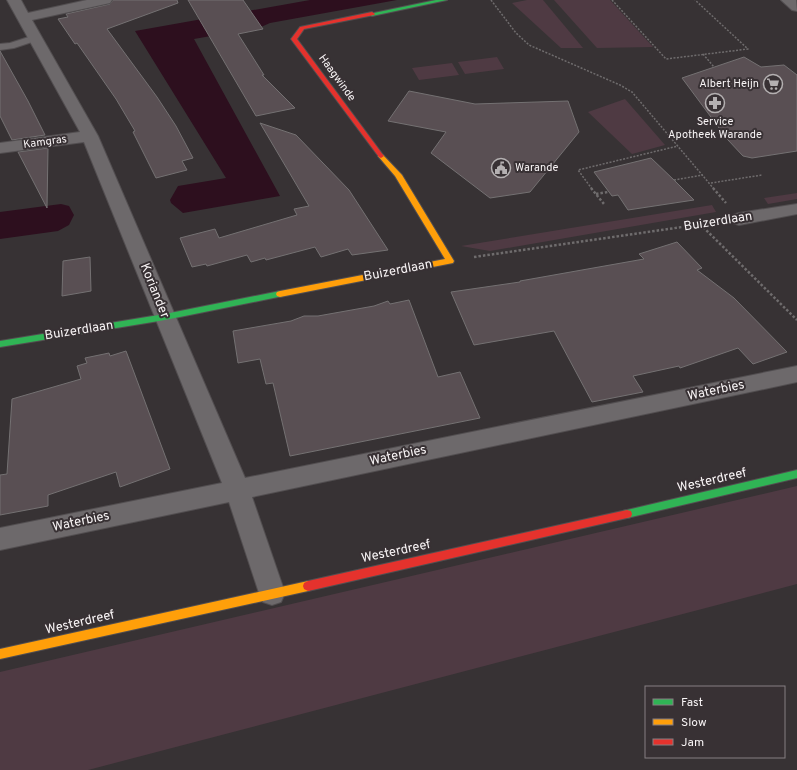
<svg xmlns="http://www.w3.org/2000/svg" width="797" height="770" font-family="Overpass,sans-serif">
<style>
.green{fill:#4f3a43}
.water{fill:#2d0f1e}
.building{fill:#594f53;stroke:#747172}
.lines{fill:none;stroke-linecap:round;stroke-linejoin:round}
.lane-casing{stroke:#524e50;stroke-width:2}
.street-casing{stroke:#524e50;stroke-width:2}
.fast-casing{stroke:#524e50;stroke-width:2}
.slow-casing{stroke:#524e50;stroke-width:2}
.jam-casing{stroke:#524e50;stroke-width:2}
.path-far1{stroke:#6f6c6d;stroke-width:1.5;stroke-dasharray:2 1.5;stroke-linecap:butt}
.path{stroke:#6f6c6d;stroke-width:2.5;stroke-dasharray:2.5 2;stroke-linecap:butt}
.lane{fill:#6d696b;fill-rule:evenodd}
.street{fill:#6d696b;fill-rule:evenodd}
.fast{fill:#30b455;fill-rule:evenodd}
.slow{fill:#ff9f0a;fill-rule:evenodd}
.jam{fill:#e5322d;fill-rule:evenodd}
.labels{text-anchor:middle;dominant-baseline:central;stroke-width:4;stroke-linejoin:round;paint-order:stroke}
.far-street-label{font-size:11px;fill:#f8f4f5;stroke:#383134}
.far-poi-label{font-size:11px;fill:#f8f4f5;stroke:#383134;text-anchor:end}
.street-label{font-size:13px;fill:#f8f4f5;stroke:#383134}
</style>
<rect width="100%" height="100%" fill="#373234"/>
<g class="green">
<polygon points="527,0 543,0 583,48 561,48 512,3"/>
<polygon points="554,0 610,0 653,47 597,48"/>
<polygon points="497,57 504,69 465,74 458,62"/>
<polygon points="452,63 459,75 419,80 412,68"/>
<polygon points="625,99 665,145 632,154 588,112"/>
<polygon points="797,193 797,199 768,204 764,198"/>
<polygon points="712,205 716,212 490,251 461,246"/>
<polygon points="797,486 797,584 88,770 0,770 0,672"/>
</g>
<g class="water">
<polygon points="310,0 397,0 270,23 261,27 194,39 280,196 183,213 171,203 170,200 178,186 226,178 135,31"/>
<polygon points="61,204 69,206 74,215 69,225 58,231 0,239 0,212"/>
</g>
<g class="building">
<polygon points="113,0 177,0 178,3 107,29 157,97 176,126 193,158 182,161 187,170 156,178 133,132 135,131 116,99 77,43 75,44 58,19 68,17 66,14 110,4"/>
<polygon points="188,0 243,0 263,29 238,34 264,75 262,75 295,108 256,116"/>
<polygon points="0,51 28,101 45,135 12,140 0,116"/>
<polygon points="744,57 761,67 784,65 797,75 797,151 752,158 743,156 728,140 682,78"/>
<polygon points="409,91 475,104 568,101 579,132 530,192 490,198 431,153 446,132 388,121"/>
<polygon points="260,123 296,135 349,190 388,250 352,255 348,249 321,257 315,247 266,260 265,258 251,262 247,255 207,266 206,264 192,267 180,238 215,229 219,238 297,215 294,209 309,206"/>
<polygon points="48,148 47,208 18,152"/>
<polygon points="651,158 674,180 694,200 628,210 618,195 612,196 594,172"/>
<polygon points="677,242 702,268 697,270 734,298 787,352 753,364 738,348 680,368 679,366 633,376 643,392 592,402 554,331 474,345 451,292 520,282 520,281 644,259 639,254"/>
<polygon points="90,257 91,291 62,296 63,261"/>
<polygon points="409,300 438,377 460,372 480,418 290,456 273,383 266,384 260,359 238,363 233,331 291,321 304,316 318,316 374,306 388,301 390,304"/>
<polygon points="126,351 170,469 120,487 116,472 48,495 48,506 0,515 0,475 7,474 12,399 81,379 77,366 87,363 85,358 109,353 110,356"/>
</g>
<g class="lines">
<g class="lane-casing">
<polygon id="lane" points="35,35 40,38 38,40 14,48 0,50 0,44 10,43"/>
</g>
<g class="street-casing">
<g id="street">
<polygon points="7,0 21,0 28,13 87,0 112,0 110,3 32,20 98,136 245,478 797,366 797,382 252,497 285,593 281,602 272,605 263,602 259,593 229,502 0,550 0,528 222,483 84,142 0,153 0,143 80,132"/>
<polygon points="781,0 796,0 797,11 792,10"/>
<polygon points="797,204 797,214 739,225 733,223 730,219 733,215 739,213"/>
</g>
</g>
<g class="fast-casing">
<g id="fast">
<polygon points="436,0 447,0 372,16 369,14"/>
<polygon points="280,291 283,292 284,294 283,296 165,320 0,347 0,341 165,314"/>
<polygon points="797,470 797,478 627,518 623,517 622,514 623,511 627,510"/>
</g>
</g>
<g class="slow-casing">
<g id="slow">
<polygon points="381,154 383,155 402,175 454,261 453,263 280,297 277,296 276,294 277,292 280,291 445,259 395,176 378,156"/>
<polygon points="308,581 312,583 313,586 312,589 308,591 0,659 0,649"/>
</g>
</g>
<g class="jam-casing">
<g id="jam">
<polygon points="372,12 375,14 374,15 304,29 297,39 383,155 384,156 381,158 379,157 291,39 300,27"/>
<polygon points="627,510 631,511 632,514 631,517 627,518 308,591 304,589 303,586 304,583 308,581"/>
</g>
</g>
<g class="path-far1">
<polyline points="491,0 516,33 529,45 620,85 632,92 714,189"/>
<polyline points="612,0 666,59 748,49 695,0"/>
<polyline points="703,54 714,67"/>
<polyline points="674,180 703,175"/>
<polyline points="711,183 762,175"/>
<polyline points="592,189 578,170 678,146"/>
</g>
<g class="path">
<polyline points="591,188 604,204"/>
<polyline points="713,188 726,203"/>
<polyline points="596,194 608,192"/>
<polyline points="700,224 797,320"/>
<polyline points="474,257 717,222"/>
</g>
<use href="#lane" class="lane"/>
<use href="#street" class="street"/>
<use href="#fast" class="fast"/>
<use href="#slow" class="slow"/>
<use href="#jam" class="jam"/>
</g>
<defs>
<g id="supermarket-ring" transform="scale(1)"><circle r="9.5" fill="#383134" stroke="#b4b0b1" stroke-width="1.5"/><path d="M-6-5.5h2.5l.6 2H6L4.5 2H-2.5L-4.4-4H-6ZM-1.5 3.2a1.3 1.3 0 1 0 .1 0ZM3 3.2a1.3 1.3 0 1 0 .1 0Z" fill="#b4b0b1"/></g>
<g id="pharmacy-ring" transform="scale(1)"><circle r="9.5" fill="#383134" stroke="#b4b0b1" stroke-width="1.5"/><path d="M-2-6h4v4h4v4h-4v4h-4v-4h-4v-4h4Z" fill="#b4b0b1"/></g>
<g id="civic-ring" transform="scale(1)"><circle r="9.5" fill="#383134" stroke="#b4b0b1" stroke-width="1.5"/><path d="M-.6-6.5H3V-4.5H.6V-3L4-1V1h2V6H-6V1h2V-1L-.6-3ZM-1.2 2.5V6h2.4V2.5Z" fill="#b4b0b1"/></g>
</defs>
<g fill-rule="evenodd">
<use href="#supermarket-ring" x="773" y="84"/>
<use href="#pharmacy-ring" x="715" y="103"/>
<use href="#civic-ring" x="501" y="168"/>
</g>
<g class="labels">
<g class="far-street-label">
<text transform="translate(337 78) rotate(54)">Haagwinde</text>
<text transform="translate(45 142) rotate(-8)">Kamgras</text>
</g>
<g class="far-poi-label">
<text x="759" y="84">Albert Heijn</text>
<text x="715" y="122" text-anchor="middle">Service<tspan x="715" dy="13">Apotheek Warande</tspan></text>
<text x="515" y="168" text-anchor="start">Warande</text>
</g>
<g class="street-label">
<text transform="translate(718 222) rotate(-9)">Buizerdlaan</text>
<text transform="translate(398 271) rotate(-11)">Buizerdlaan</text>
<text transform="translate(154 291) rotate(68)">Koriander</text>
<text transform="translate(79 331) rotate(-9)">Buizerdlaan</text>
<text transform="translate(716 391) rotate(-12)">Waterbies</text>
<text transform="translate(398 456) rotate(-12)">Waterbies</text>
<text transform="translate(712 481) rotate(-13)">Westerdreef</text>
<text transform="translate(81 522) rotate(-12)">Waterbies</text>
<text transform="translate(396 552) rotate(-12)">Westerdreef</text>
<text transform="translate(80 623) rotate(-13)">Westerdreef</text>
</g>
</g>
<rect x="645" y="686" width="140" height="72" fill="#383134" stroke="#857f81"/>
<rect x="653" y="699" width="20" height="6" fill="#30b455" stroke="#857f81"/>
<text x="681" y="706" font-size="12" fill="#f8f4f5">Fast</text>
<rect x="653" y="719" width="20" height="6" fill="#ff9f0a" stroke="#857f81"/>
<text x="681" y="726" font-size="12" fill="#f8f4f5">Slow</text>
<rect x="653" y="739" width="20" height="6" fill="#e5322d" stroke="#857f81"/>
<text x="681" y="746" font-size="12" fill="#f8f4f5">Jam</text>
</svg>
